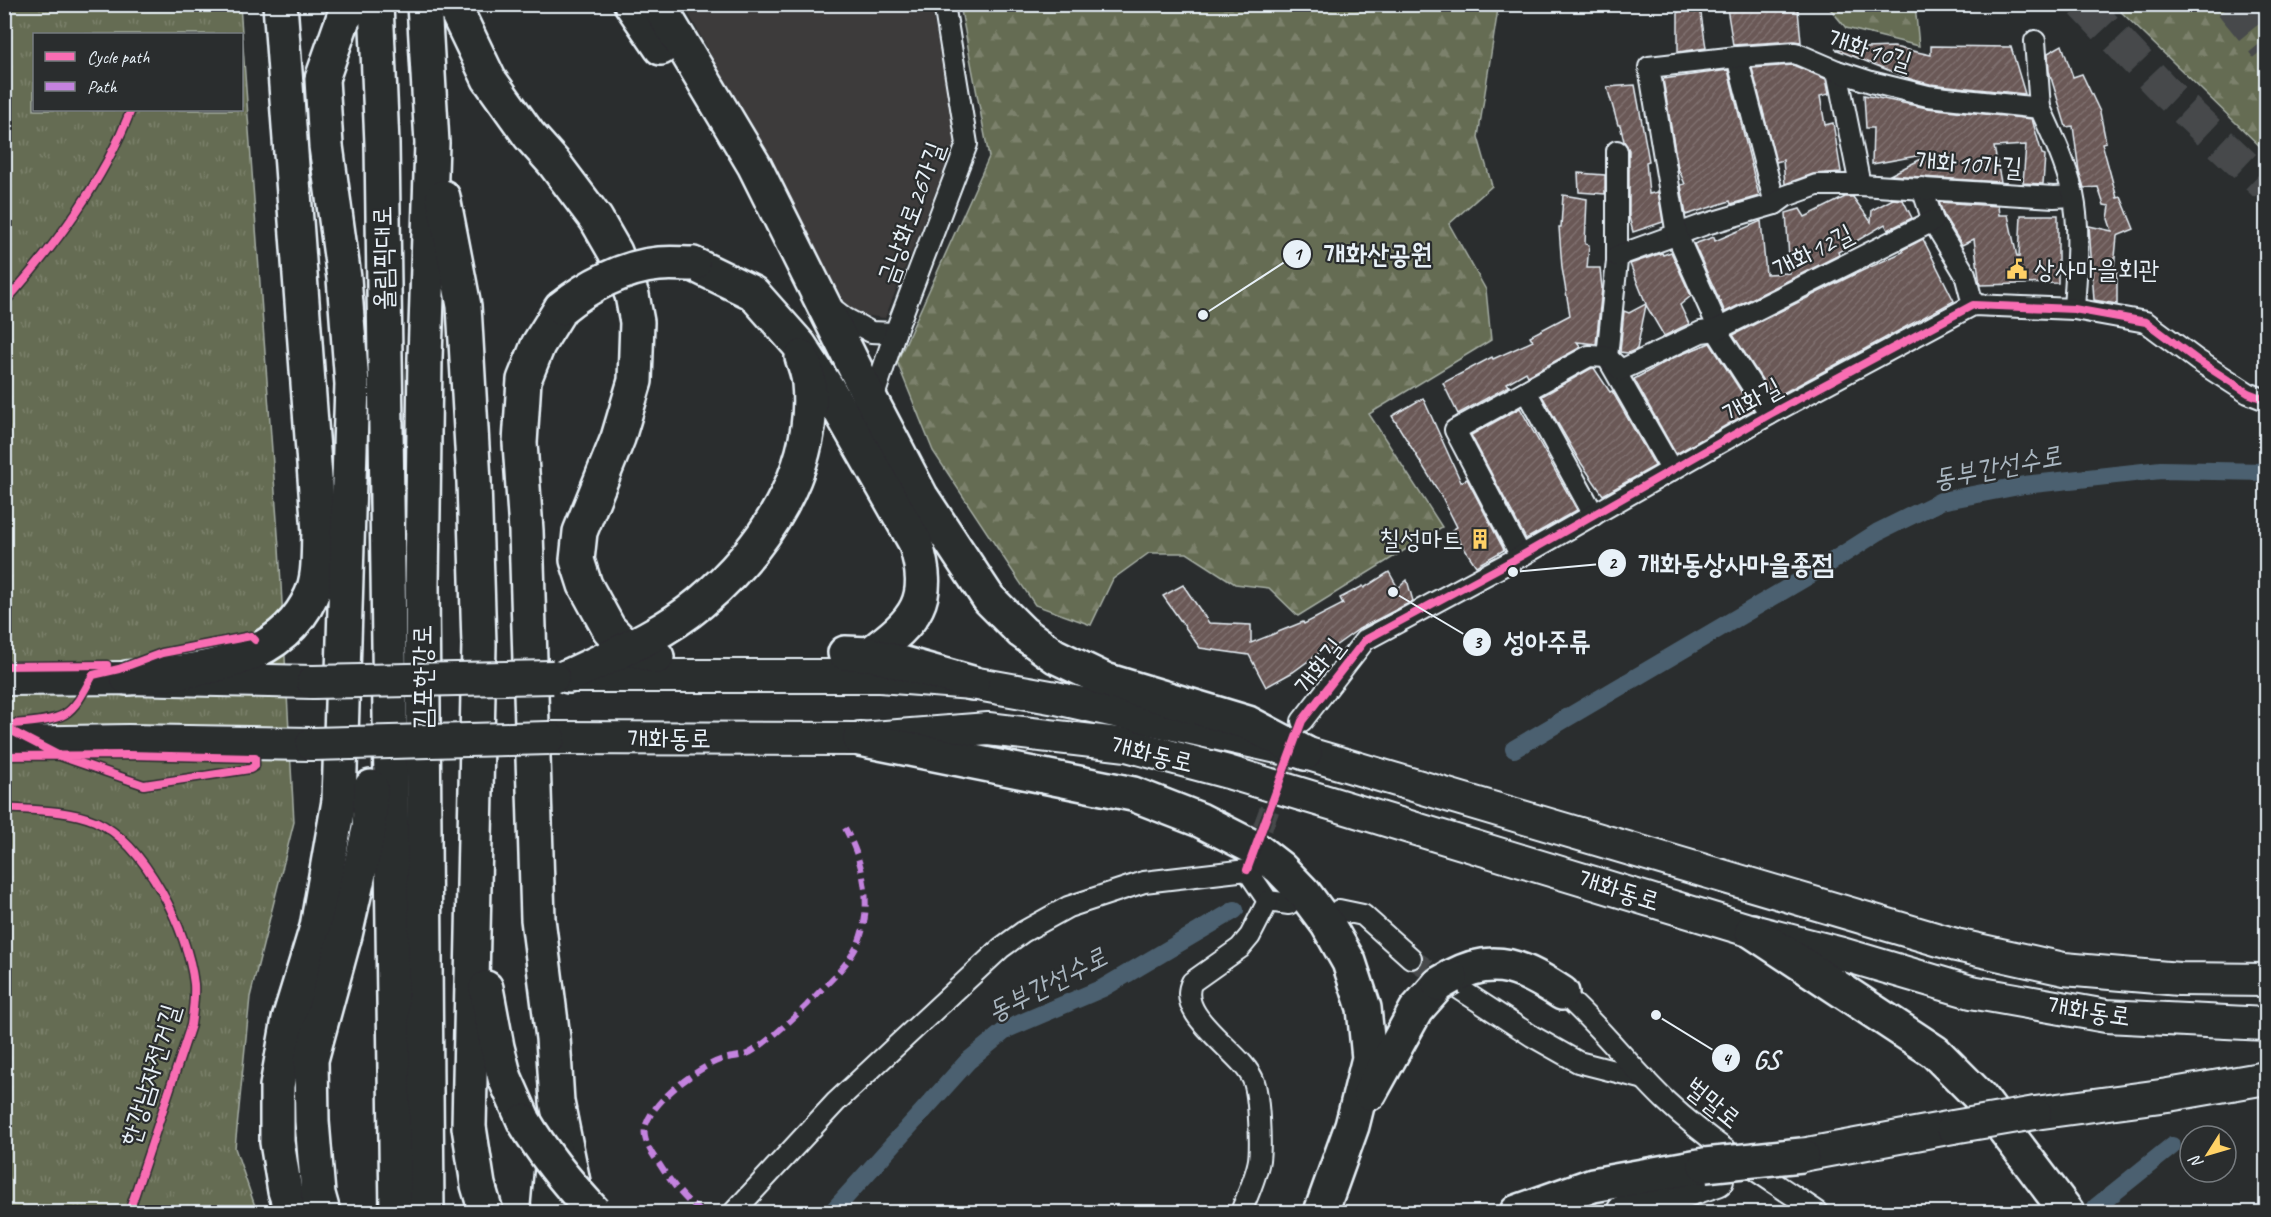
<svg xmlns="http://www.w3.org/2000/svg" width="2271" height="1217" font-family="Caveat,'Poor Story',sans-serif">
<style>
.built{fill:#3d3a3a}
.forest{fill:url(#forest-firs);stroke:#a6aea5;stroke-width:1.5}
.park{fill:url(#park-tufts);stroke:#a6aea5;stroke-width:1.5;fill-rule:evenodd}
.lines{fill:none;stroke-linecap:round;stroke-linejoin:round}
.canal{stroke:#4c606f;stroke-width:18}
.building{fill:url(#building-hatch);stroke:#e8f1f8;stroke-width:1.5}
.minor-tunnel{stroke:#464a4c;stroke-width:20;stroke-dasharray:20 10;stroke-linecap:butt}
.motorway-tunnel{stroke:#464a4c;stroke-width:33;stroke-dasharray:33 16;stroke-linecap:butt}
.minor-casing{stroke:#e8f1f8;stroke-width:24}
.primary-casing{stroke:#e8f1f8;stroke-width:36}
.trunk-casing{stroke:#e8f1f8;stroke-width:38}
.minor{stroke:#2a2d2e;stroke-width:20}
.primary{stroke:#2a2d2e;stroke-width:32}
.trunk{stroke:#2a2d2e;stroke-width:33}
.primary-bridge-casing{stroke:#e8f1f8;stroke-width:36;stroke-linecap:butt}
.trunk-bridge-casing{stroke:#e8f1f8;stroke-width:38;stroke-linecap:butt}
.primary-bridge{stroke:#2a2d2e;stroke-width:32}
.trunk-bridge{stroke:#2a2d2e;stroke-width:33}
.quiet{stroke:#c483df;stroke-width:6;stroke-dasharray:12 6;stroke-linecap:butt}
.cycleway-casing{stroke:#2a2d2e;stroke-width:11}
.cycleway{stroke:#f96db3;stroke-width:8}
.labels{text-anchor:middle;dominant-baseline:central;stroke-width:4.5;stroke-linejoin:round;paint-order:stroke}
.street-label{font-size:26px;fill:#e8f1f8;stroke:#2a2d2e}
.poi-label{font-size:26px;fill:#e8f1f8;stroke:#2a2d2e;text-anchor:start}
.water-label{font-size:27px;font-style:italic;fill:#aab7c1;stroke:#2a2d2e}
.leader{fill:none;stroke:#e8f1f8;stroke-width:2}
.callout-dot{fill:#e8f1f8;stroke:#2a2d2e;stroke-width:2}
.mark-label{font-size:18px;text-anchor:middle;font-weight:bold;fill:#111}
.callout-label{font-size:27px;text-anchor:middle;font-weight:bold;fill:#e8f1f8;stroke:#2a2d2e;stroke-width:4.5;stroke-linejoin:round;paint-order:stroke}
</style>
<defs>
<pattern id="forest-firs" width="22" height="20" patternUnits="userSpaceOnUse" patternTransform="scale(1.5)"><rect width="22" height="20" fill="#656c52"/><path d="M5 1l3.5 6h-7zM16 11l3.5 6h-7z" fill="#7b816c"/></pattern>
<pattern id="park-tufts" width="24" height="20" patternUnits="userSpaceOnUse" patternTransform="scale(1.5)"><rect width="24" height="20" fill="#656c52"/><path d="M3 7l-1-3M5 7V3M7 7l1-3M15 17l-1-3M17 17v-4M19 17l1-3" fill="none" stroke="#7b816c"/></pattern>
<pattern id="building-hatch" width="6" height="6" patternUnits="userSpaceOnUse" patternTransform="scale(1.5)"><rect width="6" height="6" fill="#6a5856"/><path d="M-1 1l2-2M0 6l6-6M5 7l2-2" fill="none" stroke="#7f706f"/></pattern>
</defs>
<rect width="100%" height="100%" fill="#2a2d2e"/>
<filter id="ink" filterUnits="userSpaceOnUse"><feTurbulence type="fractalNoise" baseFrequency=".0167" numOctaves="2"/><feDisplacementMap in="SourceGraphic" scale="12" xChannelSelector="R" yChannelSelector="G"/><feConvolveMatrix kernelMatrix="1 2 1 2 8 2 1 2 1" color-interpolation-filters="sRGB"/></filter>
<g filter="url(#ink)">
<polygon class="built" points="684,5 931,5 956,140 885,318 850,313"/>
<g class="forest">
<polygon points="960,5 1512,5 1498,9 1478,137 1492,186 1449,224 1486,290 1491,340 1369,414 1442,527 1298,616 1269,588 1235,584 1187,553 1149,553 1113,579 1091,625 1035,605 933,451 897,362 989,157"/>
<polygon points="1827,5 1915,5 1919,46 1846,28"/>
<polygon points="2114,5 2266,5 2266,152"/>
</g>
<path class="park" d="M5,5h235l39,543 15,274 -44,175 -15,151 22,64h-252zM34,34h208v76h-208z"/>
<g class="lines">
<g class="canal">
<polyline points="1514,749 1820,569 1878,532 1941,501 2024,485 2161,470 2266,472"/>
<polyline points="2096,1207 2172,1146"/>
<polyline points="832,1212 968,1061 1007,1029 1103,988 1235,910"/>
</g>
</g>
<g class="building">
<polygon points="1700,7 1706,48 1678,52 1678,8"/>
<polygon points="1727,8 1798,10 1801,42 1794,41 1733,45"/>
<polygon points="2062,45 2073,77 2082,74 2100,112 2106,142 2102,143 2117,198 2121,197 2134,229 2117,236 2114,268 2117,268 2117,304 2094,300 2089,226 2112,231 2108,219 2110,206 2104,205 2098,187 2084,188 2079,171 2073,126 2066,127 2049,71 2048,53"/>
<polygon points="1931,46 2011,47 2025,94 1930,84 1913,80 1835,49 1894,47 1931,55"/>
<polygon points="1793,65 1826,79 1829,94 1820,96 1825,125 1833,123 1841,172 1813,174 1785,184 1783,160 1776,162 1752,68"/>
<polygon points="1728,70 1759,196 1731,204 1730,201 1686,215 1681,185 1685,184 1678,168 1663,79"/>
<polygon points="1635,85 1649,161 1646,162 1649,194 1658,192 1663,222 1633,232 1629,217 1629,150 1624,141 1620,125 1618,125 1607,87"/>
<polygon points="1864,95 1927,108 2032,119 2042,154 2045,155 2043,184 2023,183 2026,145 1994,147 2001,182 1890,175 1933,153 1872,164 1873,128 1866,128"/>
<polygon points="1578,173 1605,175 1605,194 1579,192"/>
<polygon points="1563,195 1587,199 1585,244 1589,245 1587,268 1600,268 1602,288 1596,344 1577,342 1581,347 1528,376 1526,372 1507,383 1509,386 1458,414 1443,383 1492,357 1493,359 1533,341 1530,336 1570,315 1562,268 1559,227 1561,227"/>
<polygon points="1845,197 1853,197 1871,222 1872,210 1893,199 1903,200 1912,218 1888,230 1885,224 1838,252 1839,255 1725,312 1694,244 1714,237 1715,241 1761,221 1766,274 1790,273 1786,213 1800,209 1805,217"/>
<polygon points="1939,202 1998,206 1999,215 2008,215 2017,257 2019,257 2021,215 2058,215 2058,283 1980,285 1974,239 1962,245 1944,216"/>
<polygon points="1923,239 1954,301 1774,398 1733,335 1853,275 1903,252 1902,250"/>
<polygon points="1671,252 1691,296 1680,305 1689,324 1664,336 1646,305 1637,349 1628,353 1620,352 1624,311 1629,313 1646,304 1630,264 1662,253 1663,255"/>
<polygon points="1710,343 1753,410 1676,454 1634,379 1675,357"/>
<polygon points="1592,368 1594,368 1610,392 1612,391 1655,466 1603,495 1579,460 1542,396"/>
<polygon points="1423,398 1461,482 1467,479 1504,550 1476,566 1452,530 1457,527 1442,497 1392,416"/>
<polygon points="1520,408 1577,510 1526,539 1471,435"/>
<polygon points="1389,572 1398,588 1407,580 1413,601 1359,629 1328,651 1326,648 1293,672 1266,687 1249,655 1200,648 1163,596 1183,585 1209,623 1251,625 1251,643 1303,622 1304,624 1343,604 1340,598 1363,586 1364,588"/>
</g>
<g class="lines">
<g class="minor-tunnel">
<polyline points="1252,856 1295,741"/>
<polyline points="1411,958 1450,984"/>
</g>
<g class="motorway-tunnel">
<polyline points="2083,4 2165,91 2266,186"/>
<polyline points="2231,4 2266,47"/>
</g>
<g class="minor-casing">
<g id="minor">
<polyline points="2035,41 2040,108"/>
<polyline points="1737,57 1775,204"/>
<polyline points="1837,71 1860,185"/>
<polyline points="1617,151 1617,261 1607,357 1671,469"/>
<polyline points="1922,188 1933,221 1965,274 1973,305"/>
<polyline points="1617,256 1703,225 1775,204 1786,196 1817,185 1860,185 2054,197 2073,196"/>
<polyline points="828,305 845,318 871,332 895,333"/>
<polyline points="1526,391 1594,515"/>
<polyline points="872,402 895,333 967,144 944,4"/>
<path d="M1770,414l-54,-84 2,-3 -41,-92 -28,-168 88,-10 58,-4 42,18 34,11 57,14 112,12c13,28 26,56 33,86 8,37 3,78 1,115"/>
<polyline points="1521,556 1455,430 1589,356 1607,357 1621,370 1701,332 1716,330 1933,221"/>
<polyline points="1302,721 1365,640 1521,556 1770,414 1973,305 2074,309 2146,322 2197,360 2248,393 2266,400"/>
<polyline points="1339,910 1363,915 1411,958"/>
<polyline points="1458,988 1532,1036 1578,1062 1645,1079"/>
<path d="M1562,993c38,33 68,74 105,109 45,42 100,76 151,110"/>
<polyline points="734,1212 836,1102 1001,948 1023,932 1068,907 1144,882 1247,870 1268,901 1289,904"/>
<path d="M1241,1212c6,-16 15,-34 18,-52 2,-16 0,-63 -5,-78 -10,-30 -80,-65 -62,-100l48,-34 10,-12 18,-35"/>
</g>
</g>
<g class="primary-casing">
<g id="primary">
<polyline points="566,676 880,676 972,683 1056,698 1305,753 1956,945 2064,969 2179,979 2266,980"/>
<polyline points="4,679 127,678 313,682"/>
<polyline points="549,738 860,739 988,729 1127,745 1228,772 1752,931 1842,954 1971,992 2106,1016 2266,1024"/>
<polyline points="4,743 128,741 312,744"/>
<polyline points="2035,1113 2168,1095 2266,1078"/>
<polyline points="1802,1155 1953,1127"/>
<polyline points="1623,1212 1717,1180"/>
</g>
</g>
<g class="trunk-casing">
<g id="trunk">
<polyline points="376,4 382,144 397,1212"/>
<polyline points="424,4 432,143 425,358 422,585 427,1212"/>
<polyline points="453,4 489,79 529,135 554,163 596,219 615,252 632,295 637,322 635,381 618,438 580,532 577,560 585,585 609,629 628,648 657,657"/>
<polyline points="631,4 661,48"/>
<polyline points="658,4 754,165 872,402 921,496 989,599 1022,632 1055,656 1105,680 1248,723 1305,753"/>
<polyline points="443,197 464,306 474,482 479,644 469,1127 478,1185 486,1212"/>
<path d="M693,264l60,29 47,53 28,43 87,153c19,59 1,78 -45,112"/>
<polyline points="561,308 538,345 524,380 520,443 526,531 538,919 553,1038 557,1102 576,1197"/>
<polyline points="845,653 870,654 972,683"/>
<path d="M569,676c44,-21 93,-41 131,-73 64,-54 117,-133 109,-220 -1,-9 -4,-18 -7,-26"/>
<path d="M127,678c68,-7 152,-12 184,-82 9,-19 7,-43 8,-64l-39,-528"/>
<polyline points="860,739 1133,794 1200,820 1253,847 1280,868 1305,894 1328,925 1349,962 1364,1008 1369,1058 1352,1126 1321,1212"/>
<polyline points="1752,931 1935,1052 1980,1097 2067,1212"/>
<path d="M1451,977c44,-24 73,-9 111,16"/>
<polyline points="486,988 497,1047 505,1078 524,1121"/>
<polyline points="1370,1093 1416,1010 1439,984"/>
<polyline points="292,1212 285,1191 277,1142 277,1086 289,1019 317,927 339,801 352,384 344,278 326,146 322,79 343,19 354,4"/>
<polyline points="323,1212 318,1194 312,1121 311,1060 345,935 369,829 371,787"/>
<polyline points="548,1212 554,1145"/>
<polyline points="1517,1212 1593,1185 1705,1165"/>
</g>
</g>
<use href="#minor" class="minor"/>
<use href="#primary" class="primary"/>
<use href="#trunk" class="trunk"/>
<g class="primary-bridge-casing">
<g id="primary-bridge">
<polyline points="313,682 553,677"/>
<polyline points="312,744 549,738"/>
<polyline points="1953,1127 2035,1113"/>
</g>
</g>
<g class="trunk-bridge-casing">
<g id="trunk-bridge">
<path d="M561,308c27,-22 63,-41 98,-44 11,-1 23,0 34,0"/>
<polyline points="1439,984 1451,977"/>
<path d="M524,1121c20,34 43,62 70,91"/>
<polyline points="1705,1165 1802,1155"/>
</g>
</g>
<use href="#primary-bridge" class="primary-bridge"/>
<use href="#trunk-bridge" class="trunk-bridge"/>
<path class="quiet" d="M702,1212c-16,-10 -32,-31 -42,-47 -6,-8 -13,-18 -15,-28 -6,-28 52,-69 75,-77 9,-3 19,-3 27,-6 13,-5 49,-38 60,-49 16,-18 39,-37 50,-59 17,-38 7,-83 -12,-118"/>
<g class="cycleway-casing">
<g id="cycleway">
<path d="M4,303c52,-58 99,-121 127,-193"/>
<polyline points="4,666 107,665"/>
<path d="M4,725c17,-2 48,-3 61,-11 13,-8 21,-27 28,-39l26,-6 43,-16 89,-17 4,4"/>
<polyline points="4,727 60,756 144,785 250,769 255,766 255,758 128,755 4,756"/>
<path d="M4,808c29,2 64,2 91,13 51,23 93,110 99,163 1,14 -1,27 -3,41l-62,187"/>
<polyline points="1247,870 1302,721 1365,640 1521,556 1770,414 1973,305 2074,309 2146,322 2197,360 2248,393 2266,400"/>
</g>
</g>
<use href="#cycleway" class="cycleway"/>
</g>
</g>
<defs>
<g id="civic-bare" transform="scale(1.62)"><path d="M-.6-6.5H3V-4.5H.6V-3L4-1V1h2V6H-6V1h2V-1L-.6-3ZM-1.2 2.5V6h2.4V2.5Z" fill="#ffd166" stroke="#2a2d2e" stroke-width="2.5" paint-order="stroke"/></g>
<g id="building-bare" transform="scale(1.62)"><path d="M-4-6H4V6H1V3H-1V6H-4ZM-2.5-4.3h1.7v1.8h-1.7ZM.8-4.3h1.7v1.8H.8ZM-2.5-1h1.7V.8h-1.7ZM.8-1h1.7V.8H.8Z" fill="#ffd166" stroke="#2a2d2e" stroke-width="2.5" paint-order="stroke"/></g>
</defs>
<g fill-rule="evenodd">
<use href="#civic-bare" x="2017" y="269"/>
<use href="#building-bare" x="1480" y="539"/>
</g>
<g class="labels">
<g class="street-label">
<text transform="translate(1870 50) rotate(17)">개화10길</text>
<text transform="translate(1969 164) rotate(4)">개화10가길</text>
<text transform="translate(911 213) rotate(-70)">금낭화로26가길</text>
<text transform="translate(1813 251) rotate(-27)">개화12길</text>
<text transform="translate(383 258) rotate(-91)">올림픽대로</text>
<text transform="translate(1752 400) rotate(-29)">개화길</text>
<text transform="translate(1319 666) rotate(-52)">개화길</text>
<text transform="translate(422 677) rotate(-90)">김포한강로</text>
<text x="669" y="738">개화동로</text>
<text transform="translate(1152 754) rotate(13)">개화동로</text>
<text transform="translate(1619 890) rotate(17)">개화동로</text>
<text transform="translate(2089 1011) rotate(8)">개화동로</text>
<text transform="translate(150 1075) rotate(-73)">한강남자전거길</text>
<text transform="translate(1713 1103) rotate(39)">벌말로</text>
</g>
<g class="poi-label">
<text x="2034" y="269">상사마을회관</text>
<text x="1463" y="539" text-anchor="end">칠성마트</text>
</g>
<g class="water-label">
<text transform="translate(1997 467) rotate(-11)">동부간선수로</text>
<text transform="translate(1047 984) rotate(-27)">동부간선수로</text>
</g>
</g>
<path class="leader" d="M1203 315L1297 254M1513 572L1612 563M1393 592L1477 642M1656 1015L1726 1058"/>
<g class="callout-dot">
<circle cx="1203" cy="315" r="6"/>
<circle cx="1513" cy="572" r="6"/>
<circle cx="1393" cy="592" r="6"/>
<circle cx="1656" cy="1015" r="6"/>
<circle cx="1297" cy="254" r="15"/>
<circle cx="1612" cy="563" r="15"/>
<circle cx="1477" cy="642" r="15"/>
<circle cx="1726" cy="1058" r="15"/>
</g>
<g class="mark-label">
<text x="1297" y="260">1</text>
<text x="1612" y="569">2</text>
<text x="1477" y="648">3</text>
<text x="1726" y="1065">4</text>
</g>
<g class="callout-label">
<text x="1378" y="263">개화산공원</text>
<text x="1736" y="573">개화동상사마을종점</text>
<text x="1547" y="651">성아주류</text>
<text x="1766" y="1068">GS</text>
</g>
<rect width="2271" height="1217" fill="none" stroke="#2a2d2e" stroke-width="24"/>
<rect x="12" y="12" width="2247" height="1193" fill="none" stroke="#e8f1f8" stroke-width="2" filter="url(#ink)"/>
<rect x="33" y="33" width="210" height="78" fill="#2a2d2e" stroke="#767b7f" stroke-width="1.5"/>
<rect x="45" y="52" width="30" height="9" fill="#f96db3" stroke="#767b7f" stroke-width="1.5"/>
<text x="87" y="63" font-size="18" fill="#e8f1f8">Cycle path</text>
<rect x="45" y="82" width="30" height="9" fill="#c483df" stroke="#767b7f" stroke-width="1.5"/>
<text x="87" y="93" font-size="18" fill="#e8f1f8">Path</text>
<g transform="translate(2208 1154) rotate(233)"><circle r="28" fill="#2a2d2e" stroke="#767b7f" stroke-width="1.5"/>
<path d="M0-4.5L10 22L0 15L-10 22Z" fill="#ffd166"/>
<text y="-9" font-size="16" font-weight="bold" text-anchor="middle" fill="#e8f1f8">N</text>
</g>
</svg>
